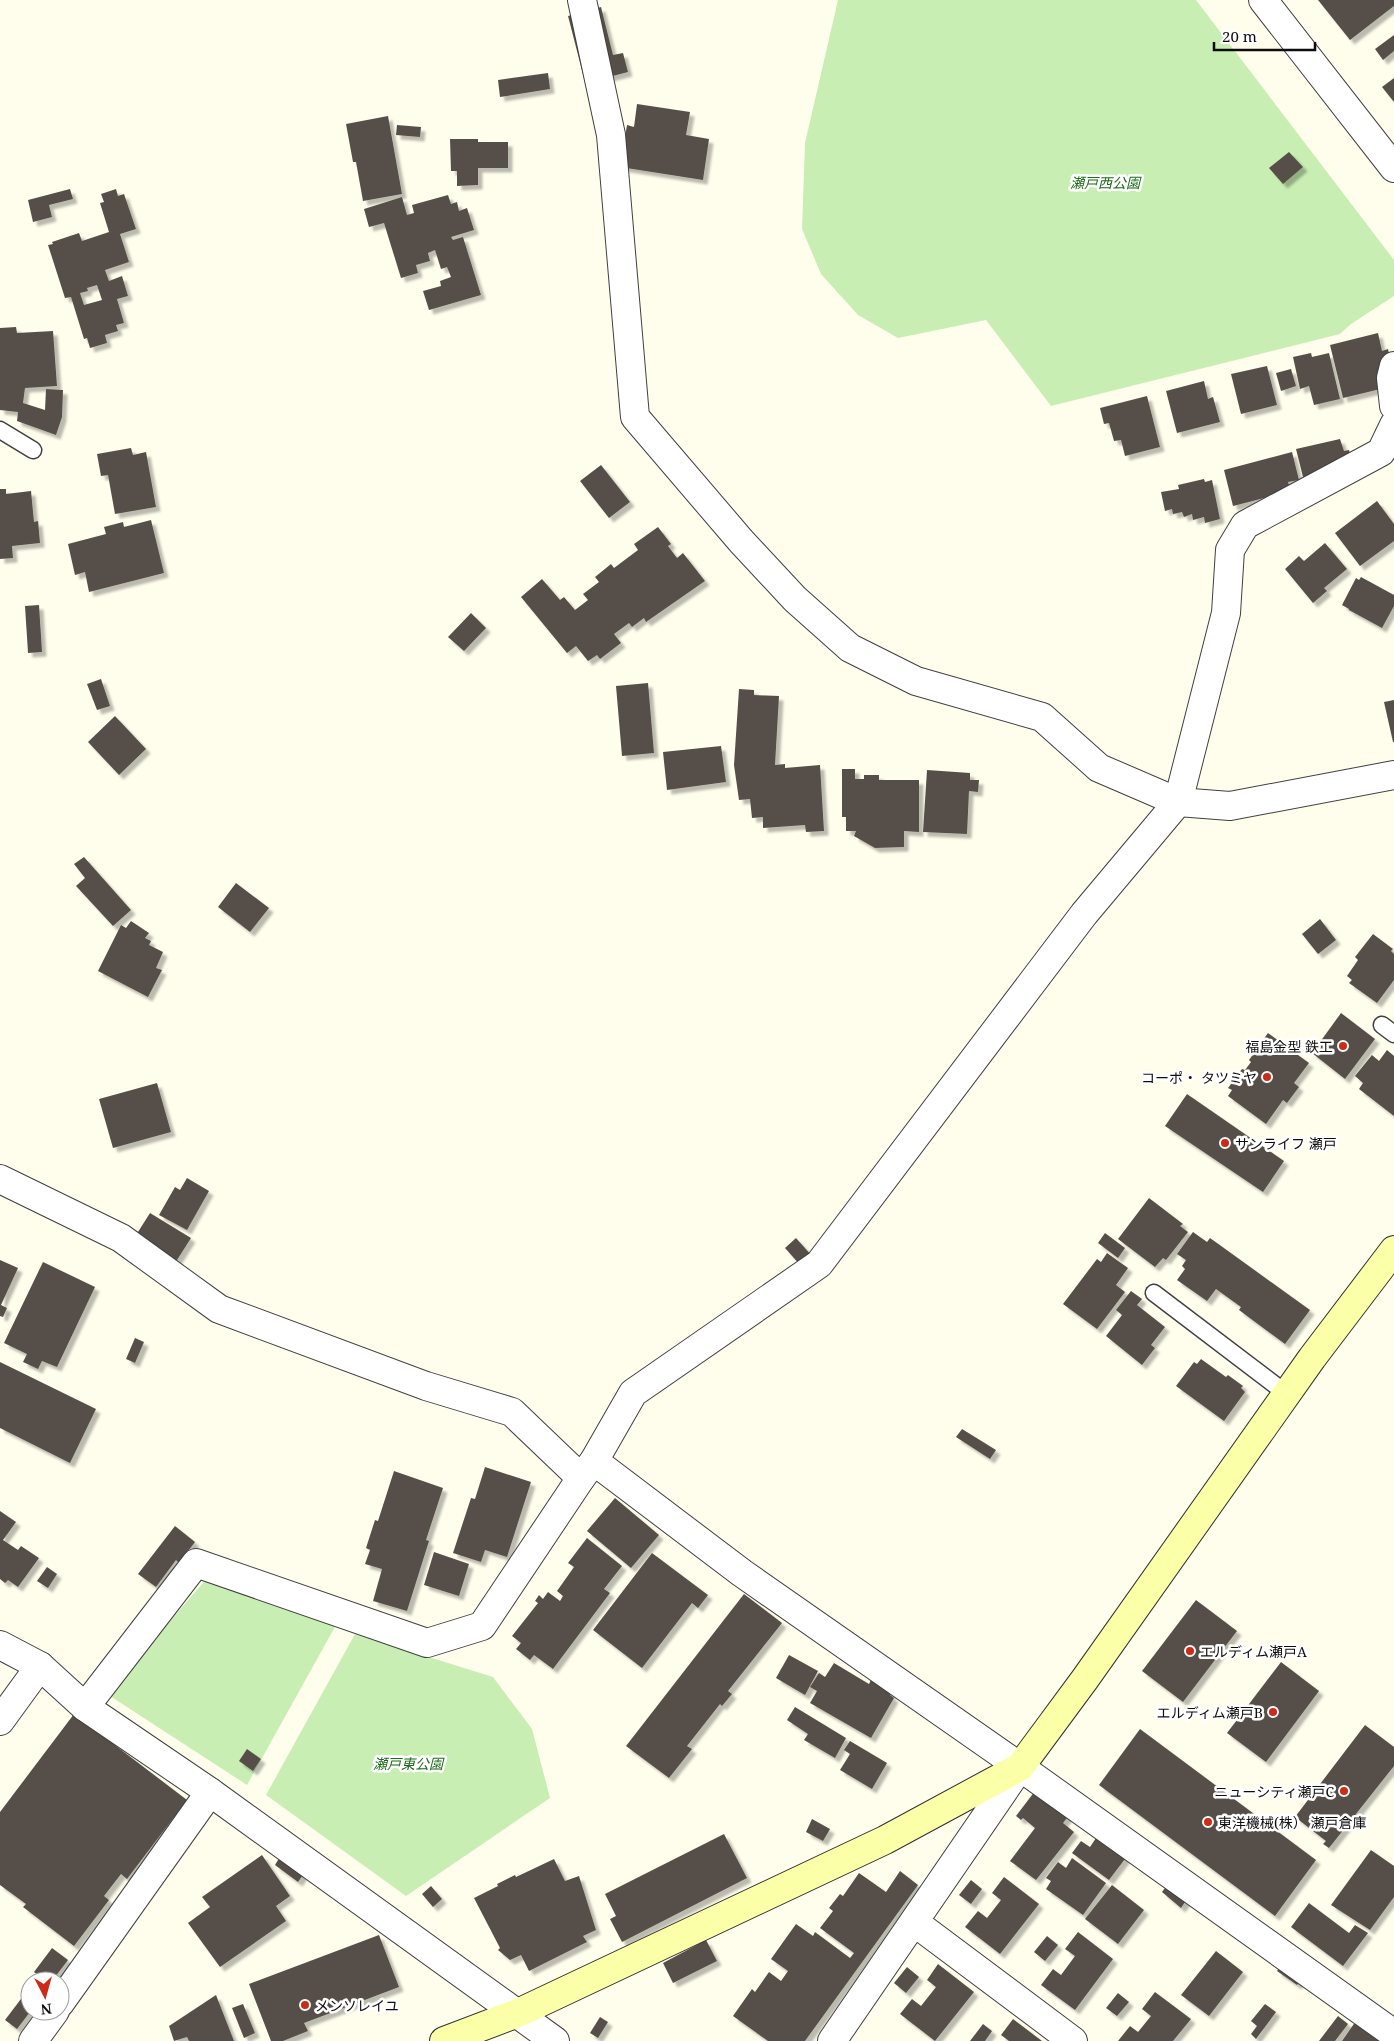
<svg xmlns="http://www.w3.org/2000/svg" width="1394" height="2041" font-family="'Noto Serif','Noto Sans JP',serif">
<style>
.green{fill:#c8eeb3}
.building{fill:#575048;fill-rule:evenodd;filter:url(#shadow)}
.lines{fill:none;stroke-linecap:round;stroke-linejoin:round}
.lane-casing{stroke:#404040;stroke-width:19}
.street-casing{stroke:#404040;stroke-width:30}
.secondary-casing{stroke:#2f2f2f;stroke-width:30}
.lane{stroke:#fff;stroke-width:16}
.street{stroke:#fff;stroke-width:28}
.secondary{stroke:#fbffa8;stroke-width:28}
.poi-dot{fill:#cb2b17;stroke:#fff;stroke-width:2}
.labels{text-anchor:middle;dominant-baseline:central;stroke-width:5;stroke-linejoin:round;paint-order:stroke}
.park-label{font-size:14px;font-style:italic;fill:#1b6b17;stroke:#fff}
.poi-label{font-size:14px;fill:#0d0d0d;stroke:#fff;text-anchor:end}
</style>
<defs>
<filter id="shadow"><feDropShadow dx="4.5" dy="4.5" stdDeviation="1" flood-color="#0004"/></filter>
</defs>
<rect width="100%" height="100%" fill="#fffeed"/>
<g class="green">
<polygon points="838,0 1196,0 1394,260 1394,296 1351,324 1340,334 1051,406 986,320 898,338 858,315 821,274 802,229 805,143"/>
<polygon points="208,1577 336,1625 247,1785 107,1694"/>
<polygon points="355,1634 493,1677 532,1729 550,1798 406,1896 266,1795"/>
</g>
<g class="building">
<polygon points="1318,0 1394,0 1394,6 1350,40"/>
<polygon points="601,7 613,55 623,53 628,72 605,78 606,86 587,90 568,16"/>
<polygon points="1394,35 1394,51 1383,60 1375,49"/>
<polygon points="548,73 550,89 500,97 498,80"/>
<polygon points="1394,78 1394,102 1382,87"/>
<polygon points="637,104 690,112 686,135 709,139 703,180 620,167 627,125 634,127"/>
<polygon points="388,116 402,194 363,201 356,162 353,162 346,124"/>
<polygon points="397,125 421,127 420,137 396,135"/>
<polygon points="450,139 478,139 478,142 508,142 508,168 478,168 478,185 457,186 457,171 451,171"/>
<polygon points="1289,152 1303,167 1283,184 1269,168"/>
<polygon points="70,189 73,199 49,205 52,217 33,222 28,200"/>
<path d="M116,189l2,7 6,-2 12,35 -16,5 9,28 -24,8 4,11 13,-5 6,20 -11,3 7,24 -8,2 2,6 -13,4 2,8 -17,5 -3,-10 -3,1 -13,-42 -6,1 -17,-53 5,-1 -1,-2 27,-9 3,8 27,-9 -9,-29 4,-1 -3,-8zM97,285l5,15 -18,5 -4,-12 8,-2 -1,-3z"/>
<polygon points="448,195 451,204 457,202 459,211 467,208 474,230 451,237 453,240 463,237 481,295 429,310 423,291 441,286 440,281 451,277 447,267 441,269 435,250 428,253 430,261 416,265 418,273 401,278 384,223 369,227 364,209 402,197 407,215 414,213 412,205"/>
<polygon points="16,327 17,333 53,331 57,386 25,388 23,403 45,410 46,389 63,390 62,417 56,435 17,421 18,412 0,410 0,328"/>
<polygon points="1378,333 1382,351 1388,349 1394,375 1393,386 1343,398 1330,345"/>
<polygon points="1311,353 1312,357 1329,353 1340,399 1314,405 1309,386 1300,389 1293,357"/>
<polygon points="1267,366 1277,405 1241,414 1231,374"/>
<polygon points="1291,369 1296,386 1281,391 1276,373"/>
<polygon points="1204,381 1208,399 1213,397 1220,422 1177,433 1166,391"/>
<polygon points="1147,396 1160,447 1125,456 1121,440 1114,441 1109,423 1104,424 1100,408"/>
<polygon points="1340,439 1344,451 1349,450 1353,464 1303,477 1296,449"/>
<polygon points="131,448 133,455 146,452 156,507 115,514 108,475 101,476 97,454"/>
<polygon points="1292,452 1299,480 1288,482 1291,491 1233,506 1224,470"/>
<polygon points="601,465 630,502 609,518 580,481"/>
<polygon points="1204,479 1205,482 1212,480 1220,519 1205,523 1204,517 1193,520 1192,514 1184,517 1182,512 1173,514 1172,509 1165,511 1161,492 1179,489 1178,485"/>
<polygon points="0,489 6,489 6,494 31,491 34,522 38,521 40,543 12,546 13,558 0,559"/>
<polygon points="1377,501 1394,524 1394,541 1360,566 1335,533"/>
<polygon points="151,520 164,573 89,592 85,572 75,575 68,544 106,534 104,527 123,522 124,527"/>
<polygon points="658,527 671,544 668,546 677,558 683,553 705,581 646,622 644,618 632,627 629,623 614,634 621,643 600,659 597,655 588,661 576,646 567,653 521,597 542,579 560,600 564,597 575,610 588,600 583,594 599,582 595,577 611,564 614,568 638,550 634,544"/>
<polygon points="1325,543 1347,569 1324,588 1327,591 1313,603 1285,569 1299,556 1304,561"/>
<polygon points="1361,577 1394,595 1394,606 1382,628 1349,610 1349,609 1342,605 1356,578 1359,580"/>
<polygon points="39,605 42,652 28,653 25,606"/>
<polygon points="471,613 486,628 464,651 448,637"/>
<polygon points="101,679 110,706 97,710 87,684"/>
<polygon points="648,683 654,753 622,756 616,686"/>
<polygon points="739,689 754,690 754,695 779,696 775,765 785,764 785,768 820,765 824,831 806,832 805,825 763,828 763,817 752,818 750,799 739,800 734,765"/>
<polygon points="1394,700 1394,742 1393,742 1384,702"/>
<polygon points="115,716 146,749 119,775 88,742"/>
<polygon points="721,746 726,782 667,790 663,752"/>
<polygon points="842,769 855,769 855,779 864,779 864,775 879,775 879,780 919,780 919,832 904,831 904,847 875,848 854,836 856,831 846,831 846,817 842,817"/>
<polygon points="927,770 970,773 970,780 979,780 978,792 969,791 967,834 923,832"/>
<polygon points="84,857 131,910 113,926 76,886 85,878 74,864"/>
<polygon points="236,883 269,908 250,932 218,907"/>
<polygon points="1320,919 1336,940 1318,954 1302,934"/>
<polygon points="131,921 149,933 145,938 151,941 149,945 163,952 156,968 162,970 148,997 98,971 121,925 126,928"/>
<polygon points="1373,934 1393,949 1391,951 1394,954 1394,980 1377,1003 1349,983 1352,980 1347,976 1358,960 1355,957"/>
<polygon points="1341,1013 1375,1039 1345,1079 1312,1053"/>
<polygon points="1268,1033 1309,1063 1294,1083 1299,1087 1287,1103 1283,1100 1266,1124 1228,1096 1232,1090 1228,1088 1242,1069 1245,1070 1251,1062 1249,1060"/>
<polygon points="1387,1050 1394,1056 1394,1116 1359,1089 1363,1083 1355,1076 1372,1055 1379,1061"/>
<polygon points="157,1083 171,1132 113,1148 99,1099"/>
<polygon points="1187,1094 1284,1161 1263,1192 1165,1126"/>
<polygon points="187,1178 209,1191 187,1230 159,1215 175,1187 180,1190"/>
<polygon points="1149,1198 1183,1224 1180,1226 1188,1232 1166,1260 1163,1258 1155,1267 1118,1239"/>
<polygon points="150,1213 191,1238 165,1279 124,1254"/>
<polygon points="1193,1232 1207,1242 1210,1238 1310,1310 1285,1344 1239,1310 1241,1307 1216,1289 1207,1301 1177,1280 1185,1269 1182,1266 1186,1260 1177,1254"/>
<polygon points="1105,1233 1125,1248 1118,1258 1098,1243"/>
<polygon points="796,1238 812,1256 801,1266 785,1248"/>
<polygon points="1107,1253 1128,1268 1116,1285 1125,1292 1097,1329 1063,1304 1097,1259 1101,1262"/>
<polygon points="0,1260 18,1268 1,1305 7,1308 3,1317 0,1316"/>
<polygon points="43,1262 95,1287 57,1367 42,1361 38,1369 23,1362 27,1354 4,1343"/>
<polygon points="1131,1291 1142,1299 1137,1305 1165,1327 1151,1345 1155,1348 1142,1365 1106,1336 1122,1315 1116,1310"/>
<polygon points="135,1338 144,1342 135,1363 126,1359"/>
<polygon points="1201,1359 1226,1377 1228,1375 1243,1386 1241,1388 1245,1392 1224,1421 1176,1386 1194,1362 1197,1364"/>
<polygon points="0,1362 96,1409 70,1463 0,1428"/>
<polygon points="962,1429 996,1450 990,1459 956,1437"/>
<polygon points="485,1467 531,1482 507,1557 485,1550 481,1562 453,1553 471,1498 475,1499"/>
<polygon points="394,1471 443,1488 426,1540 429,1541 407,1611 373,1601 382,1569 365,1564 370,1550 366,1548 375,1520 378,1521"/>
<polygon points="615,1498 659,1535 631,1568 587,1531"/>
<polygon points="0,1511 16,1522 3,1540 18,1550 21,1546 39,1558 18,1587 8,1580 5,1583 0,1579"/>
<polygon points="175,1526 195,1542 179,1563 176,1560 156,1587 138,1574"/>
<polygon points="587,1538 622,1566 604,1589 610,1593 553,1669 534,1655 530,1660 516,1649 521,1643 512,1636 538,1603 535,1601 539,1595 543,1599 548,1592 560,1601 563,1596 557,1591 574,1567 568,1563"/>
<polygon points="434,1552 469,1564 459,1596 424,1585"/>
<polygon points="652,1553 708,1595 698,1608 692,1603 642,1668 593,1630"/>
<polygon points="47,1567 57,1574 48,1588 37,1581"/>
<polygon points="744,1594 782,1623 728,1691 732,1694 722,1706 720,1704 687,1746 692,1749 669,1778 626,1746"/>
<polygon points="1196,1600 1237,1631 1183,1702 1142,1671"/>
<polygon points="789,1655 818,1671 805,1695 776,1678"/>
<polygon points="1281,1662 1319,1691 1266,1762 1227,1733"/>
<polygon points="834,1663 869,1684 871,1680 892,1692 890,1695 894,1698 871,1738 810,1703 817,1691 810,1687 819,1673 825,1677"/>
<polygon points="795,1707 846,1738 835,1758 804,1740 808,1734 787,1720"/>
<polygon points="74,1714 187,1800 127,1879 121,1874 104,1896 109,1900 74,1946 23,1907 26,1904 0,1885 0,1812"/>
<polygon points="1365,1725 1394,1747 1394,1766 1329,1848 1323,1844 1326,1841 1295,1817"/>
<polygon points="1140,1729 1316,1860 1275,1916 1099,1785"/>
<polygon points="850,1741 887,1763 872,1789 840,1770 850,1754 844,1750"/>
<polygon points="247,1749 261,1759 253,1771 239,1761"/>
<polygon points="1035,1791 1070,1814 1063,1823 1074,1832 1036,1880 1010,1861 1035,1828 1023,1818 1021,1820 1016,1816"/>
<polygon points="812,1819 830,1829 823,1841 806,1832"/>
<polygon points="1106,1832 1131,1851 1109,1880 1072,1853 1081,1841 1090,1847 1096,1838 1099,1841"/>
<polygon points="724,1834 747,1878 622,1942 610,1919 616,1916 605,1894"/>
<polygon points="1371,1850 1394,1866 1394,1897 1370,1930 1331,1905"/>
<polygon points="262,1855 290,1896 276,1906 286,1921 220,1967 188,1923 210,1907 202,1897"/>
<polygon points="281,1855 305,1872 298,1882 275,1865"/>
<polygon points="1072,1858 1106,1883 1083,1915 1046,1889 1051,1881 1046,1878 1058,1862 1066,1868"/>
<polygon points="554,1859 565,1881 579,1876 596,1930 583,1936 587,1942 529,1971 521,1955 510,1960 498,1950 500,1948 474,1898 498,1886 497,1884 515,1875 516,1877"/>
<polygon points="900,1871 918,1885 805,2041 768,2041 733,2016 752,1989 755,1992 769,1972 781,1981 788,1971 771,1959 796,1924 813,1936 815,1932 850,1958 854,1953 820,1928 833,1911 829,1908 840,1894 843,1896 859,1873 886,1892"/>
<polygon points="1004,1877 1039,1904 1000,1954 965,1927 978,1911 987,1918 1001,1900 992,1893"/>
<polygon points="971,1880 982,1889 971,1904 959,1895"/>
<polygon points="1168,1884 1187,1899 1181,1908 1162,1892"/>
<polygon points="1112,1885 1144,1910 1118,1944 1085,1919"/>
<polygon points="431,1886 442,1899 433,1907 422,1894"/>
<polygon points="1309,1903 1349,1933 1355,1925 1368,1933 1343,1966 1291,1927"/>
<polygon points="1078,1932 1113,1959 1075,2010 1041,1985 1053,1969 1061,1975 1075,1956 1065,1949"/>
<polygon points="379,1935 399,1987 304,2023 308,2031 283,2041 271,2041 249,1984"/>
<polygon points="1047,1936 1058,1945 1045,1961 1034,1952"/>
<polygon points="706,1940 717,1961 673,1983 663,1963"/>
<polygon points="52,1948 68,1960 52,1981 46,1981 34,1972"/>
<polygon points="1216,1951 1243,1972 1209,2016 1181,1995"/>
<polygon points="1285,1961 1304,1976 1297,1985 1277,1971"/>
<polygon points="938,1964 974,1992 935,2041 900,2014 912,1999 921,2006 936,1987 927,1980"/>
<polygon points="907,1967 919,1977 906,1993 894,1983"/>
<polygon points="30,1987 30,2012 17,2029 5,2020"/>
<polygon points="1155,1992 1191,2019 1173,2041 1118,2041 1130,2026 1138,2032 1151,2016 1142,2009"/>
<polygon points="1118,1993 1129,2002 1117,2016 1106,2008"/>
<polygon points="216,1995 234,2041 189,2041 187,2037 174,2041 169,2026"/>
<polygon points="243,2004 255,2033 244,2038 232,2008"/>
<polygon points="1265,2004 1276,2012 1256,2039 1251,2034 1257,2026 1251,2021"/>
<polygon points="1338,2016 1348,2024 1335,2041 1319,2041"/>
<polygon points="600,2017 608,2022 598,2038 590,2033"/>
<polygon points="1358,2018 1389,2041 1342,2041"/>
<polygon points="1013,2019 1042,2041 1009,2041 1001,2035"/>
<polygon points="983,2024 992,2031 985,2041 970,2041"/>
</g>
<g class="lines">
<g class="lane-casing">
<g id="lane">
<polyline points="0,430 33,450"/>
<polyline points="1382,1025 1394,1034"/>
<polyline points="1154,1293 1287,1394"/>
</g>
</g>
<g class="street-casing">
<g id="street">
<polyline points="582,0 611,135 635,417 741,541 795,599 850,648 916,681 1042,717 1099,768 1178,802 1230,806 1394,775"/>
<polyline points="1263,0 1394,168"/>
<polyline points="1394,366 1391,378 1394,406"/>
<polyline points="0,1179 121,1238 219,1309 426,1386 512,1412 581,1478 594,1461 742,1573 1020,1767 1394,2034"/>
<polyline points="594,1461 633,1393 819,1264 1084,914 1178,802 1226,613 1230,550 1245,525 1381,452 1394,425"/>
<polyline points="0,1645 40,1666 85,1707 210,1792 555,2041"/>
<polyline points="85,1707 196,1563 427,1643 482,1626 581,1478"/>
<polyline points="0,1721 40,1666"/>
<polyline points="914,1922 1073,2041"/>
<polyline points="60,2003 210,1792"/>
<polyline points="33,2041 55,2011"/>
<polyline points="832,2041 1020,1767"/>
</g>
</g>
<g class="secondary-casing">
<polyline id="secondary" points="444,2041 518,2013 885,1840 1020,1767 1085,1679 1312,1358 1394,1250"/>
</g>
<use href="#lane" class="lane"/>
<use href="#street" class="street"/>
<use href="#secondary" class="secondary"/>
</g>
<g class="poi-dot">
<circle cx="1343" cy="1046" r="5"/>
<circle cx="1267" cy="1077" r="5"/>
<circle cx="1225" cy="1143" r="5"/>
<circle cx="1190" cy="1651" r="5"/>
<circle cx="1273" cy="1712" r="5"/>
<circle cx="1344" cy="1791" r="5"/>
<circle cx="1208" cy="1822" r="5"/>
<circle cx="305" cy="2005" r="5"/>
</g>
<g class="labels">
<g class="park-label">
<text x="1105" y="182">瀬戸西公園</text>
<text x="408" y="1763">瀬戸東公園</text>
</g>
<g class="poi-label">
<text x="1333" y="1046">福島金型 鉄工</text>
<text x="1257" y="1077">コーポ・ タツミヤ</text>
<text x="1235" y="1143" text-anchor="start">サンライフ 瀬戸</text>
<text x="1200" y="1651" text-anchor="start">エルディム瀬戸A</text>
<text x="1263" y="1712">エルディム瀬戸B</text>
<text x="1334" y="1791">ニューシティ瀬戸C</text>
<text x="1218" y="1822" text-anchor="start">東洋機械(株） 瀬戸倉庫</text>
<text x="315" y="2005" text-anchor="start">メンソレイユ</text>
</g>
</g>
<g transform="translate(45 1996) rotate(174)"><circle r="24" fill="#ffffff" stroke="#9e9e9e"/>
<path d="M0-4L9 19L0 12L-9 19Z" fill="#cb2b17"/>
<text y="-8" font-size="14" font-weight="bold" text-anchor="middle" fill="#0d0d0d">N</text>
</g>
<path d="M1214 42v8h101v-8" fill="none" stroke="#0d0d0d" stroke-width="2.5"/>
<text x="1222" y="42" font-size="15" fill="#0d0d0d" stroke="#ffffff" stroke-width="4" paint-order="stroke">20 m</text>
</svg>
